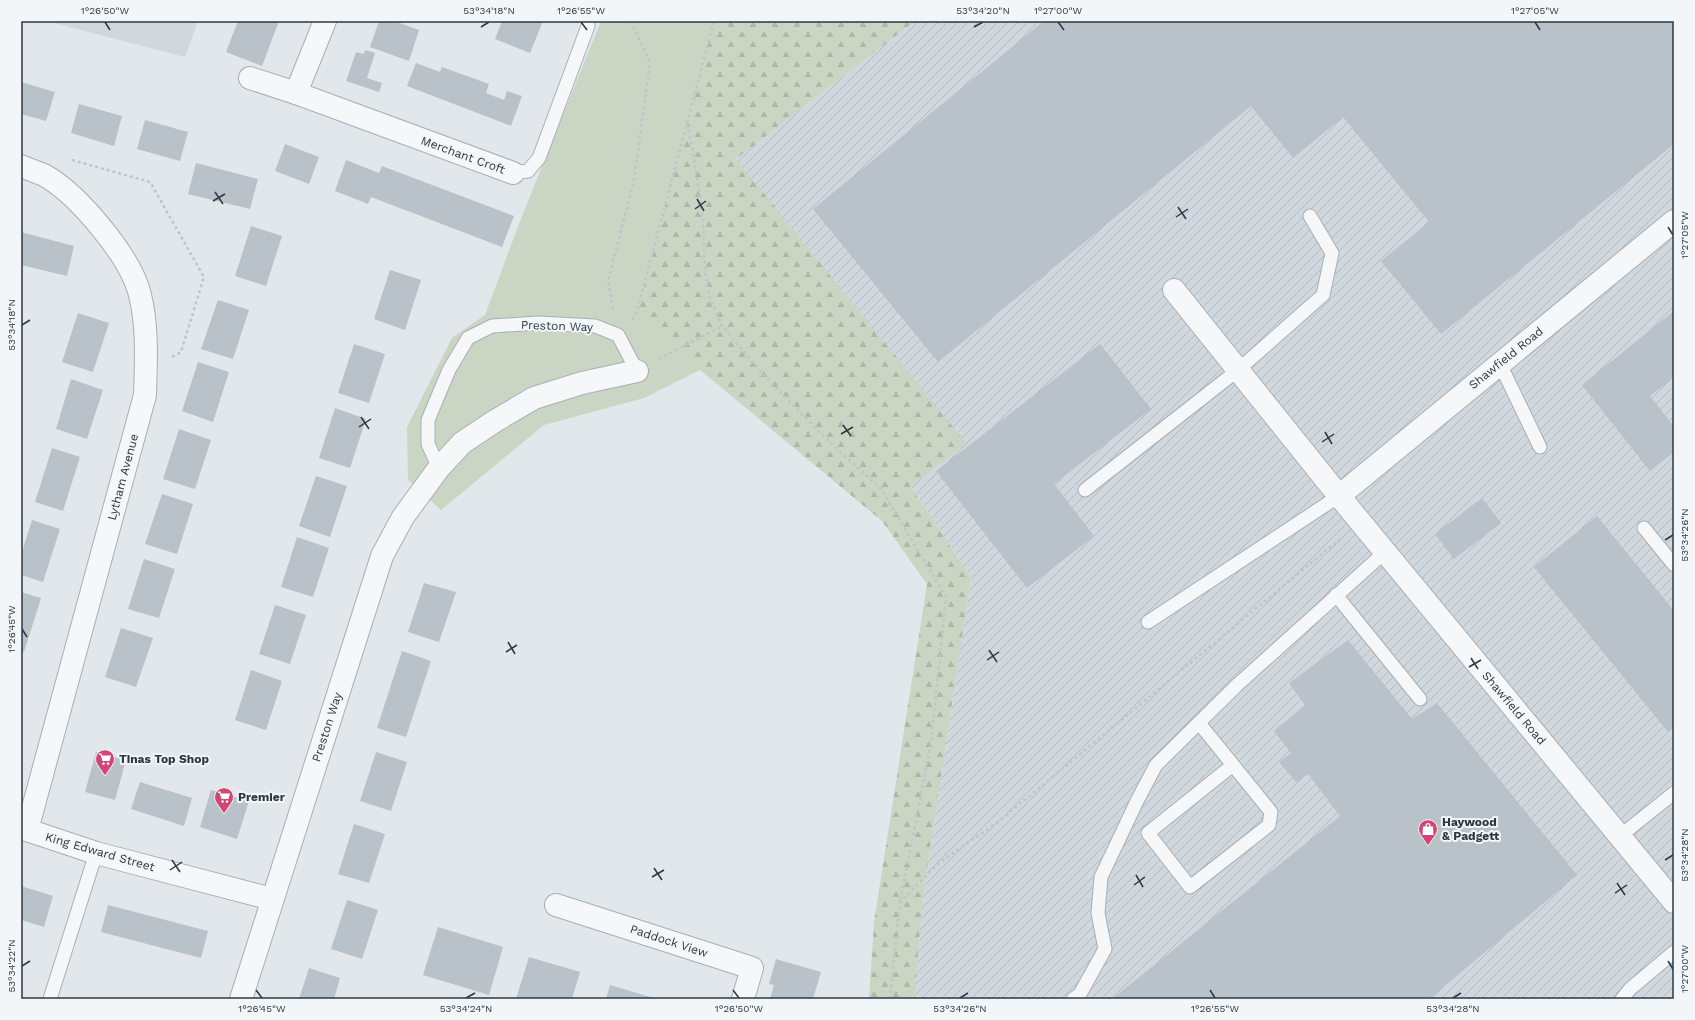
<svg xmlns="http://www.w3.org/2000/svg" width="1695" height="1020" font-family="'Work Sans',sans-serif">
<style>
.built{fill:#d0d7dd}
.industrial{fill:url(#industrial-furrows)}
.green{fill:#cbd5c3}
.forest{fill:url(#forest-firs)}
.building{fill:#b9c2c9}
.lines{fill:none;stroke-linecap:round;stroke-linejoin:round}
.service-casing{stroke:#a7afb6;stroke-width:15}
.minor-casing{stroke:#a7afb6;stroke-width:24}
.path{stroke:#c0c5ca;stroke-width:2.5;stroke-dasharray:3 3;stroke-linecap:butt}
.service{stroke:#f5f7f9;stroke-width:13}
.minor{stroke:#f5f7f9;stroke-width:22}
.ticks{fill:none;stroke:#2a3844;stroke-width:1.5}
.labels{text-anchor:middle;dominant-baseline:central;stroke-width:4;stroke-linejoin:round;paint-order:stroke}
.street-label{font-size:12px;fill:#2a3844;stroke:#f2f6f8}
.poi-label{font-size:12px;font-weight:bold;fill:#2a3844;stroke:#f2f6f8;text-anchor:start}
.neatline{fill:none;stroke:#2a3844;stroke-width:1.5}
.ticks-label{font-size:10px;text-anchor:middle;fill:#2a3844}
</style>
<defs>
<pattern id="industrial-furrows" width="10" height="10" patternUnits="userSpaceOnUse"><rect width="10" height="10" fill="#d0d7dd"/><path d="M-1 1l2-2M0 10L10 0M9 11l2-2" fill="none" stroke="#b3b9bf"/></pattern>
<pattern id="forest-firs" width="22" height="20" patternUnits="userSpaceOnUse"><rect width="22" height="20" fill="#cbd5c3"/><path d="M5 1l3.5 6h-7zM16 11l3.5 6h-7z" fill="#aeb8a9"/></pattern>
</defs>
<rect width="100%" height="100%" fill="#e2e7eb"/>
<polygon class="built" points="46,21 198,21 185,57"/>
<polygon class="industrial" points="915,21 1674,21 1674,999 915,999 922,902 971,578 911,487 736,159"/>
<polygon class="green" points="601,21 714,21 636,315 700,370 644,398 544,425 441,510 408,480 407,427 452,338 485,315 522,216"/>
<polygon class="forest" points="714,21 915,21 736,159 966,443 911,487 971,578 922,902 915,999 869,999 874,922 927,584 882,521 700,370 636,315"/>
<g class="building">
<polygon points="238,21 279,21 262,66 226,52"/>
<polygon points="379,21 394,21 419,30 409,61 370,47"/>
<polygon points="502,21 543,21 530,53 495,39"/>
<polygon points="1044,21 1674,21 1674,144 1441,334 1381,261 1429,222 1343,117 1293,158 1251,106 938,362 813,209"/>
<polygon points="365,50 375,53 367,78 382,83 379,92 346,81 356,52 364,54"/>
<polygon points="416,63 440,72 442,67 489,84 486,93 504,100 507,91 522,96 511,126 407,86"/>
<polygon points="21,82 55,92 46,121 21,114"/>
<polygon points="79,104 122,116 114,146 71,133"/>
<polygon points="145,120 188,132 180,161 137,149"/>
<polygon points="285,144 319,157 309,184 275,171"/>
<polygon points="346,160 379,173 382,166 514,216 502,247 371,197 368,204 335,191"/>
<polygon points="196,163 258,179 250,209 188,194"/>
<polygon points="251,226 282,236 266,286 235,276"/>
<polygon points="21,232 74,246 67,276 21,265"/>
<polygon points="390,270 421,280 405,330 374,319"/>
<polygon points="218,300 249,310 233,359 201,349"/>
<polygon points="1674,311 1674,377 1650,396 1674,427 1674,452 1650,471 1582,385"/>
<polygon points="78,313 109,323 93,372 62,362"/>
<polygon points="354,344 385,354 369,403 338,393"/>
<polygon points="1100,344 1151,409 1054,484 1094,536 1027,588 936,471"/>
<polygon points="198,362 229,372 213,422 182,411"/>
<polygon points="71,379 103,390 87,439 56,429"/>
<polygon points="335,408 366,419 350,468 319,458"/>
<polygon points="179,429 211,440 195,489 163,479"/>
<polygon points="52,448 80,457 63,511 35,502"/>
<polygon points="316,476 347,486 330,537 299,526"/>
<polygon points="162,494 193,504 177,554 145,544"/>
<polygon points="1482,498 1501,523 1454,559 1435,534"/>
<polygon points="1597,516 1674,611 1674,727 1668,732 1534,567"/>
<polygon points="32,520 60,529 43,582 21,575 21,555"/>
<polygon points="297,537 329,548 313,597 281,587"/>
<polygon points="144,559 175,569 159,618 128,609"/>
<polygon points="424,583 456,592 439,642 408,632"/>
<polygon points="21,592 41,598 24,652 21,651"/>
<polygon points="275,605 306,615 290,664 259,654"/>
<polygon points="121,628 153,638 136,687 105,677"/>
<polygon points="1348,640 1412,719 1437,703 1577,875 1429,999 1112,999 1340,816 1308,774 1296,782 1279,762 1291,753 1274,731 1305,705 1289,683"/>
<polygon points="402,651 431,661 406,737 377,728"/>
<polygon points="251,670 282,681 266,730 235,720"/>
<polygon points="96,752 126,760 115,800 85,792"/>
<polygon points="376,752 407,762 391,811 360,801"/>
<polygon points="140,782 192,798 184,826 131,809"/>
<polygon points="211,790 249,801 237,839 200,827"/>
<polygon points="354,824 385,834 369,883 338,874"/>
<polygon points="21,886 53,896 44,927 21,920"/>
<polygon points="347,900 378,910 362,959 331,949"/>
<polygon points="108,905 208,931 201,958 101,932"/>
<polygon points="438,927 503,947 489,995 423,975"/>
<polygon points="529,957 580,972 572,999 516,999"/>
<polygon points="776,959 821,972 813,999 770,999 774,985 769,984"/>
<polygon points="309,968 340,978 334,999 299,999"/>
<polygon points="610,985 657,999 606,999"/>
</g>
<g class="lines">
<g class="service-casing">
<g id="service">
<polyline points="513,173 528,171 539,158 588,26"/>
<polyline points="1500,364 1540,447"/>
<polyline points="439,468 428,444 428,420 449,370 468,338 492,326 538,323 595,326 618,335 637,371"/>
<polyline points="1085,490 1238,370 1323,295 1332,253 1310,216"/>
<polyline points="1644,528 1674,565"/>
<polyline points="1336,595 1420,699"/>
<polyline points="1148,622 1339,496"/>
<polyline points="1199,723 1271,812 1269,825 1190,887 1148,833 1233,765"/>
<polyline points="1620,836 1674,793"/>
<polyline points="50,999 96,853"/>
<polyline points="1073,999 1080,994 1105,949 1098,913 1101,877 1137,801 1156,765 1236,686 1385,552"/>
<polyline points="1622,999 1630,989 1674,952"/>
</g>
</g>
<g class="minor-casing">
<g id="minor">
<polyline points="325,21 296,93 513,173"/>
<polyline points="250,78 296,93"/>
<path d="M21,166c7,3 15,6 23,9 34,19 87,82 96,120 8,32 6,67 5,100l-118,435"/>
<polyline points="1174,290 1339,496 1674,902"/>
<polyline points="1339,496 1674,221"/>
<polyline points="21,828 96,853 272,899"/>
<polyline points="556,905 752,968 743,999"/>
<polyline points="241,999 382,556 403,517 439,468 462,443 495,421 534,398 582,383 637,371"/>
</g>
</g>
<g class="path">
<polyline points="687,124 695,163 703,220 705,272 710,298 722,326 760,371 821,434 881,489 946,597 931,743 900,902"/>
<polyline points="72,160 150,182 204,277 181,352 172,357"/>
<polyline points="613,309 608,281 634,180 650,63 631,21"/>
<polyline points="632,319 636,315 714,21"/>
<polyline points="659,359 722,326"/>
<polyline points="890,999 900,902 940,862 998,822 1340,539"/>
</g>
<use href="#service" class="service"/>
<use href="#minor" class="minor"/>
</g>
<path class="ticks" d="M105,22l5,8M581,22l6,8M1058,22l6,8M1535,22l5,8M481,27l8,-5M974,27l9,-5M215,192l8,12M697,199l7,12M213,201l12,-7M1178,207l8,12M695,209l11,-8M1176,217l12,-8M1668,227l5,8M22,325l8,-5M361,417l8,12M843,425l8,11M359,427l12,-8M1325,432l7,12M841,434l12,-7M1322,442l12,-8M1665,540l8,-5M22,629l5,8M508,642l7,12M989,650l8,12M506,652l11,-7M1471,658l7,11M987,660l12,-8M1469,667l12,-7M172,860l8,12M1665,860l8,-5M654,868l8,12M170,870l12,-8M1136,875l7,12M652,877l12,-7M1617,883l8,12M1134,885l11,-8M1615,893l12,-8M1668,961l5,8M22,966l8,-5M256,990l6,8M733,990l6,8M1210,990l5,8M466,998l9,-5M960,998l8,-5M1453,998l8,-5"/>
<defs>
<g id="supermarket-pin" transform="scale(1)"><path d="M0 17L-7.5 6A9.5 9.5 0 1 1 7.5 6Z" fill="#d34575" stroke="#f2f6f8"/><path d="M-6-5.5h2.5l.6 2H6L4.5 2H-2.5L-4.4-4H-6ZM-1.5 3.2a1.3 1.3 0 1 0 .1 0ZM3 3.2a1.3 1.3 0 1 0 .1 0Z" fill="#fff"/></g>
<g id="shop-pin" transform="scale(1)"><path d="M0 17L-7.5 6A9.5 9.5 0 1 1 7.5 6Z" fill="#d34575" stroke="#f2f6f8"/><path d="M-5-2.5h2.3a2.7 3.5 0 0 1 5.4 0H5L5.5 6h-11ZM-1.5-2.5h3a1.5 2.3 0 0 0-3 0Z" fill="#fff"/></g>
</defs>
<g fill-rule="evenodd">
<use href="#supermarket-pin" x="105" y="759"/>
<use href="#supermarket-pin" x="224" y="797"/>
<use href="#shop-pin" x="1428" y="829"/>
</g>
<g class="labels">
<g class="street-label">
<text transform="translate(463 155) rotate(20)">Merchant Croft</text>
<text transform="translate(557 326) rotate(2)">Preston Way</text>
<text transform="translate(1506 358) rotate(-39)">Shawfield Road</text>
<text transform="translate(123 477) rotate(-75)">Lytham Avenue</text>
<text transform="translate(1514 708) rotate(50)">Shawfield Road</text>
<text transform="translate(327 727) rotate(-72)">Preston Way</text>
<text transform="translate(100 852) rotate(16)">King Edward Street</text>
<text transform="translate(669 941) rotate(18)">Paddock View</text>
</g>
<g class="poi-label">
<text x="119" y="759">Tinas Top Shop</text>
<text x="238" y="797">Premier</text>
<text x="1442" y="822">Haywood<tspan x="1442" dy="14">&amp; Padgett</tspan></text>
</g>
</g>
<rect width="1695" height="1020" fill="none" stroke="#f2f6f8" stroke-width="44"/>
<rect x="22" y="22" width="1651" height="976" class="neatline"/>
<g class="ticks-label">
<text x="105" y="14">1°26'50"W</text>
<text x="489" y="14">53°34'18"N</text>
<text x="581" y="14">1°26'55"W</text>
<text x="983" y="14">53°34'20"N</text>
<text x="1058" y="14">1°27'00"W</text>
<text x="1535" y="14">1°27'05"W</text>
<text transform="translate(1684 235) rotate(-90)" y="4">1°27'05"W</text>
<text transform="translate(11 325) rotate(-90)" y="4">53°34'18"N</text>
<text transform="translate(1684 535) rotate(-90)" y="4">53°34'26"N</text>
<text transform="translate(11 629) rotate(-90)" y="4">1°26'45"W</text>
<text transform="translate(1684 855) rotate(-90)" y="4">53°34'28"N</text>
<text transform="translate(11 966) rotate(-90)" y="4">53°34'22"N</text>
<text transform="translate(1684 969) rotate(-90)" y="4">1°27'00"W</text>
<text x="262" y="1012">1°26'45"W</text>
<text x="466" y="1012">53°34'24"N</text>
<text x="739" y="1012">1°26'50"W</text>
<text x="960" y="1012">53°34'26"N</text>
<text x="1215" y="1012">1°26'55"W</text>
<text x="1453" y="1012">53°34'28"N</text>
</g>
</svg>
